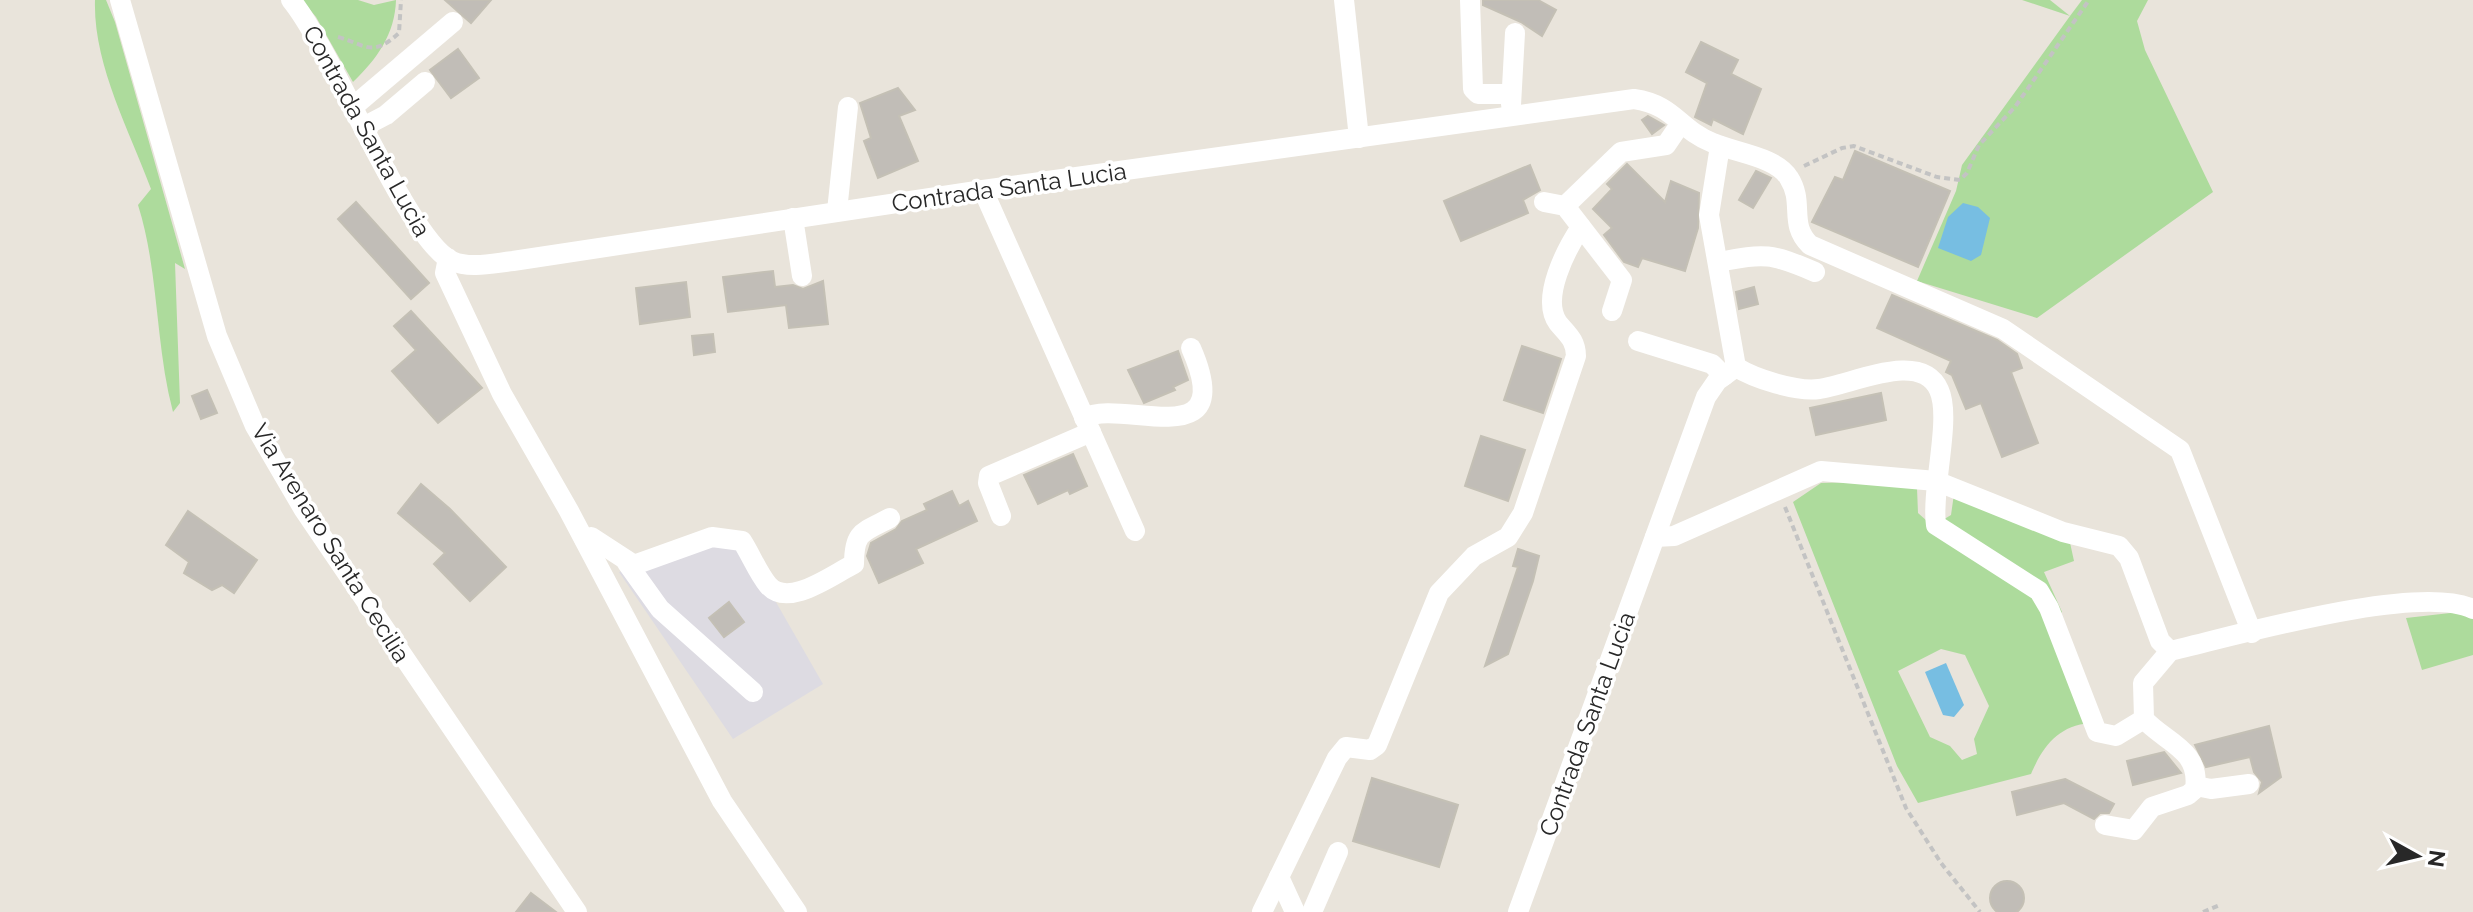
<svg xmlns="http://www.w3.org/2000/svg" width="2473" height="912" font-family="Raleway,sans-serif">
<style>
.industrial{fill:#dddbe2}
.green{fill:#addb9c;fill-rule:evenodd}
.water{fill:#77bee2}
.building{fill:#c1bdb7;stroke:#c4c0b5;stroke-width:2}
.lines{fill:none;stroke-linecap:round;stroke-linejoin:round}
.path{stroke:#c3c3c3;stroke-width:4;stroke-dasharray:6 4;stroke-linecap:butt}
.minor{stroke:#fff;stroke-width:20}
.labels{text-anchor:middle;dominant-baseline:central;stroke-width:7;stroke-linejoin:round;paint-order:stroke}
.street-label{font-size:24px;fill:#282828;stroke:#fff}
</style>
<rect width="100%" height="100%" fill="#e9e4db"/>
<polygon class="industrial" points="724,537 742,543 823,684 733,739 619,572"/>
<g class="green">
<path d="M95,0h11l9,22 70,247 -10,-6 5,140 -7,9c-18,-68 -14,-141 -35,-207l13,-16c-22,-60 -58,-125 -56,-189z"/>
<path d="M302,0h56l16,5 22,-5c-1,34 -19,59 -43,82l-37,-65z"/>
<polygon points="2022,0 2050,0 2070,16 2082,0 2148,0 2137,21 2145,50 2213,192 2037,318 1917,281 1956,191 1962,165 2070,16"/>
<path d="M1857,482l60,6 1,25 9,8h14l10,-6 3,-21 115,44 5,23 -30,11 18,40 -7,7 35,104c-32,3 -47,23 -59,51l-113,29 -21,-37 -104,-264 28,-19zM1941,649l24,6 24,51 -15,33 3,15 -15,6 -12,-14 -20,-9 -32,-66z"/>
<polygon points="2459,612 2473,617 2473,655 2422,670 2406,618"/>
</g>
<g class="water">
<polygon points="1963,203 1978,207 1990,218 1981,255 1971,261 1938,248 1948,217"/>
<polygon points="1946,663 1964,705 1954,717 1943,715 1925,672"/>
</g>
<g class="building">
<polygon points="445,0 491,0 471,23"/>
<polygon points="1483,0 1538,0 1556,10 1542,36 1521,22 1483,5"/>
<polygon points="1701,42 1738,60 1731,74 1761,89 1743,134 1713,119 1711,125 1695,117 1707,83 1686,72"/>
<polygon points="458,49 479,78 451,98 430,70"/>
<polygon points="898,88 915,110 899,116 918,161 878,178 864,141 871,138 860,103"/>
<polygon points="1648,116 1664,125 1652,134 1642,120"/>
<polygon points="1855,151 1950,191 1918,267 1812,222 1835,177 1843,180"/>
<polygon points="1627,164 1665,202 1671,181 1699,193 1698,228 1685,271 1642,258 1638,267 1624,262 1604,235 1612,228 1593,209 1612,189 1607,184"/>
<polygon points="1530,165 1540,190 1523,200 1528,213 1461,241 1444,201"/>
<polygon points="1756,171 1771,178 1753,208 1739,200"/>
<polygon points="356,202 429,283 411,299 338,219"/>
<polygon points="773,271 775,287 793,285 803,289 823,281 828,324 789,328 786,305 728,312 723,277"/>
<polygon points="686,282 690,317 640,324 636,288"/>
<polygon points="1754,287 1758,304 1739,309 1736,292"/>
<polygon points="1892,295 1997,340 2017,354 2022,368 2011,372 2038,443 2002,457 1981,403 1966,409 1952,375 1946,372 1951,361 1877,328"/>
<polygon points="411,311 482,388 438,423 392,371 416,350 394,326"/>
<polygon points="713,334 715,352 694,355 692,336"/>
<polygon points="1522,346 1561,359 1543,413 1504,400"/>
<polygon points="1178,351 1188,380 1173,387 1175,390 1144,403 1128,370"/>
<polygon points="207,390 217,413 201,419 192,396"/>
<polygon points="1881,393 1886,420 1816,435 1810,408"/>
<polygon points="1481,436 1525,450 1508,501 1465,486"/>
<polygon points="1073,454 1087,486 1070,494 1068,490 1038,504 1024,475"/>
<polygon points="421,484 450,509 506,567 470,601 434,564 445,553 398,513"/>
<polygon points="952,491 959,506 968,501 977,521 916,549 923,563 879,583 867,556 871,543 896,529 902,521 927,510 924,504"/>
<polygon points="188,511 257,560 234,593 222,585 212,590 184,573 189,562 166,545"/>
<polygon points="1518,549 1539,556 1533,581 1508,654 1485,666 1518,567 1513,566"/>
<polygon points="729,602 744,622 724,637 709,618"/>
<polygon points="2269,726 2281,777 2259,793 2262,782 2254,772 2250,757 2206,767 2195,745"/>
<polygon points="2164,752 2181,773 2133,785 2127,761"/>
<polygon points="1372,778 1458,805 1439,867 1353,841"/>
<polygon points="2065,779 2114,804 2109,813 2100,813 2094,819 2064,803 2017,815 2012,792"/>
<circle cx="2007" cy="898" r="17"/>
<polygon points="531,893 556,912 516,912"/>
</g>
<g class="lines">
<g class="path">
<path d="M338,37c29,8 33,21 61,-4l2,-33"/>
<polyline points="1804,166 1842,148 1854,146 1937,177 1960,180 1967,173 1979,145 2015,107 2089,0"/>
<polyline points="1785,507 1906,808 1941,863 1980,912"/>
<polyline points="2203,912 2220,905"/>
</g>
<g class="minor">
<polyline points="120,0 217,336 255,426 304,510 577,912"/>
<path d="M291,0c42,51 117,241 161,261 18,8 42,2 61,0l470,-71 651,-91c41,6 44,30 79,44 23,10 64,14 76,35 16,25 -1,46 21,67l193,84 177,121 72,183"/>
<polyline points="1344,0 1359,138"/>
<polyline points="1470,0 1473,89 1478,94 1509,94"/>
<polyline points="1511,105 1515,33"/>
<polyline points="354,106 453,22"/>
<polyline points="365,126 386,115 425,82"/>
<path d="M1720,146l-11,69 27,152c19,12 61,25 83,22 33,-4 102,-40 120,1 13,28 -8,99 -3,135l103,66 10,17 48,124 19,4 28,-17"/>
<polyline points="983,190 1135,531"/>
<polyline points="1544,202 1565,206 1622,280 1612,311"/>
<polyline points="1565,206 1621,152 1666,145 1681,123"/>
<polyline points="837,211 848,107"/>
<polyline points="793,218 802,276"/>
<polyline points="448,258 445,273 502,394 569,511 722,801 797,912"/>
<path d="M1719,262c46,-9 52,-9 96,10"/>
<polyline points="1638,341 1712,364 1724,376"/>
<path d="M1084,418c37,-21 156,41 107,-70"/>
<polyline points="1001,516 988,483 989,476 1091,432"/>
<path d="M1655,537l19,-1 147,-65 115,10 127,51 56,14 10,12 31,83 10,10c65,-15 248,-68 303,-42"/>
<path d="M584,539l7,-2 43,28 78,-28 30,4c9,14 16,32 26,44 20,24 65,-11 86,-21 0,-33 9,-32 36,-46"/>
<polyline points="627,563 660,609 753,692"/>
<polyline points="2196,786 2211,789 2249,784"/>
<path d="M2105,825l29,5 18,-23 36,-12 7,-6c6,-40 -31,-47 -51,-70l-1,-36 27,-32"/>
<polyline points="1279,877 1295,912"/>
<path d="M1262,912l75,-154 9,-11 24,3 7,-5 62,-152 35,-37 34,-19 15,-24 53,-157c0,-16 -9,-22 -18,-33 -18,-25 9,-75 23,-96"/>
<polyline points="1312,912 1338,852"/>
<polyline points="1518,912 1706,397 1717,381 1736,367"/>
</g>
</g>
<g class="labels">
<g class="street-label">
<text transform="translate(367 131) rotate(61)">Contrada Santa Lucia</text>
<text transform="translate(1009 187) rotate(-8)">Contrada Santa Lucia</text>
<text transform="translate(331 543) rotate(58)">Via Arenaro Santa Cecilia</text>
<text transform="translate(1587 724) rotate(-70)">Contrada Santa Lucia</text>
</g>
</g>
<g transform="translate(2417 856) rotate(98)" stroke="#ffffff" stroke-width="6" paint-order="stroke">
<path d="M0-6L14 30L0 20L-14 30Z" fill="#282828"/>
<text y="-12" font-size="22" font-weight="bold" text-anchor="middle" fill="#282828">N</text>
</g>
</svg>
